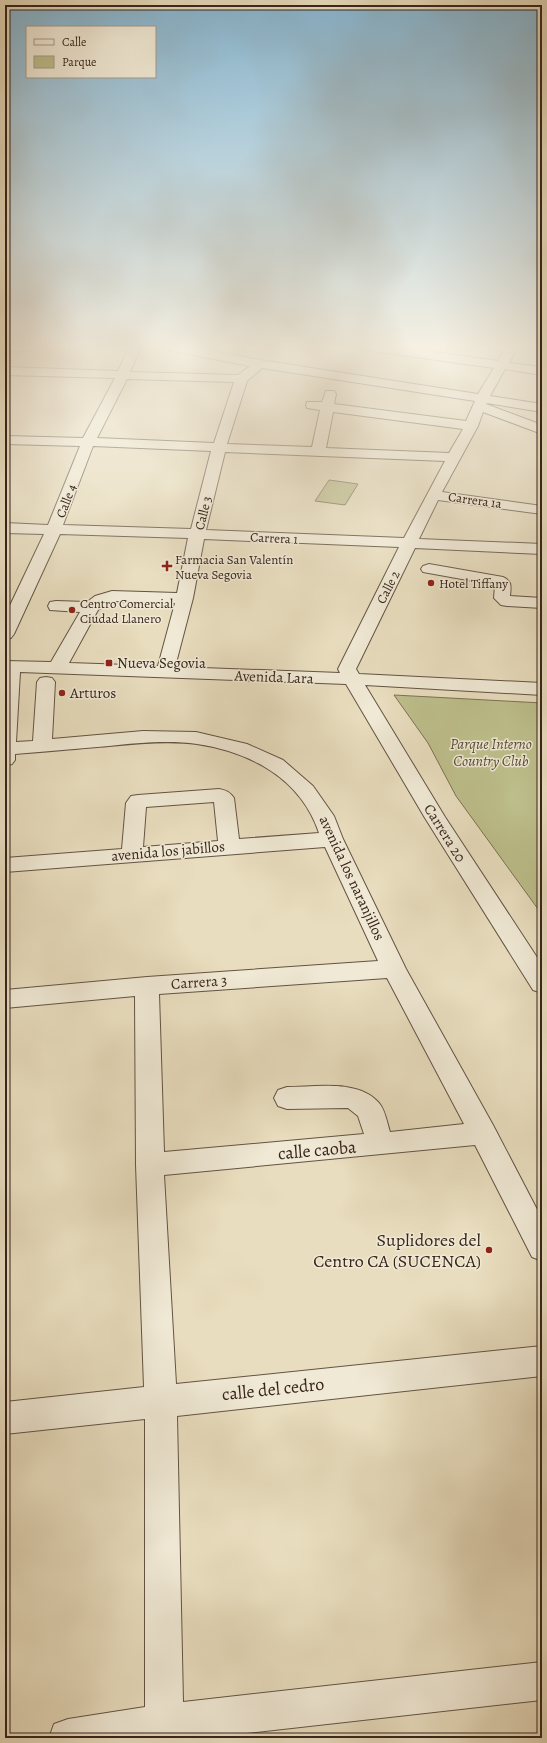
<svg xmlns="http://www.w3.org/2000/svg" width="547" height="1743" font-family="Alegreya,serif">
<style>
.green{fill:#bdbf8c;stroke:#7a7254}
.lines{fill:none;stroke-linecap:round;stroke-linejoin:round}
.minor-casing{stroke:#635344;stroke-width:2}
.minor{fill:#f0e9d5;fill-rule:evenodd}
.poi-dot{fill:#8f2418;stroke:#f0e9d5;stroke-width:1.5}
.labels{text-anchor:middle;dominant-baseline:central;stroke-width:3;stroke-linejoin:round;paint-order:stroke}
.far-street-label{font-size:13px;fill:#37251c;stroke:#f0e9d5}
.far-poi-label{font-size:13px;fill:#37251c;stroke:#f0e9d5;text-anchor:start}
.poi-label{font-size:15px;fill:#37251c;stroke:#f0e9d5;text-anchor:start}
.street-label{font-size:15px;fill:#37251c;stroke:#f0e9d5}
.park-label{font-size:15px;font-style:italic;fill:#584c38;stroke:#f0e9d5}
.near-street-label{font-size:18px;fill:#37251c;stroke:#f0e9d5}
.near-poi-label{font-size:18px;fill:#37251c;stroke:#f0e9d5;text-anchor:end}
</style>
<rect width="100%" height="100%" fill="#e8ddbe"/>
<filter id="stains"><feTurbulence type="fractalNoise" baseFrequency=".005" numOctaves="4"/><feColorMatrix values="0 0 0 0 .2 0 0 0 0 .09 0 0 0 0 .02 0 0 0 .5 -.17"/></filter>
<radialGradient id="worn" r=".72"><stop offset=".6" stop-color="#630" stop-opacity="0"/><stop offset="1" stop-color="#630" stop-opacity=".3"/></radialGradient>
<g class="green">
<polygon points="329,480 358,484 345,505 315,501"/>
<polygon points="394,695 542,703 542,908 538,909 456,796 428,743"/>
</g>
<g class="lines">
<g class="minor-casing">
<g id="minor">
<polygon points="5,345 39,345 40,347 38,349 34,351 5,351"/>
<path d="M130,345h12l-12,27 108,3 12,-9 -88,-17 -6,-4h25l79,15 218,34 16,-26 -135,-19 -6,-4h32l113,16 9,-16h12l-10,18 33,4v8l-37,-6 -15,27 52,8v8l-55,-9 -1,1 56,21v9l-59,-22 -5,14 -36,66 100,14v8l-104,-14 -19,39 123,5v10l-127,-6 -59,121 3,5 183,9v12l-177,-10 80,132 97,148v28l-9,-3 -108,-172 -79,-134 -326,-12 -4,70 17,-1 4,-59 3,-4 6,-1 6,1 3,4 -3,57 91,-8 53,1 51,12 36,16 30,26 21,30 9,23 63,130 87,156 49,94v42l-10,-4 -57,-112 -311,30 12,209 366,-38v30l-365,40 6,286 359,-40v38l-340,38h-153l5,-14 14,-5 77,-12v-288l-140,15v-32l139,-15 -8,-222 -1,-169 -130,12v-18l142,-13 231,-16 -53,-114 -320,25v-14l117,-9 4,-46 5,-7 7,-1 81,-6c7,1 11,3 15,9l5,41 80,-6c-18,-54 -68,-81 -122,-89 -27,-4 -61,-1 -88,2 -31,3 -62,5 -94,8v6l-3,4 -7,2v-105l46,1 29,-50 -30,-2 -2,-4 2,-4 6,-1 31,1 8,-6 17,-5 65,2 11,-55 -128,-4 -46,100 -3,4 -6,1v-23l39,-82 -39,-1v-10l43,2 32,-79 -75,-2v-8l78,2 32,-60 -110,-3v-8l113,4zM262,368l213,33 -9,20 -132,-17 2,-10 -2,-3h-8l-4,11h-15l-1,3 1,3 13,2 -8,37 -85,-3 20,-63zM127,379l107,3 -20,61 -117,-5zM333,412l130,17 -14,24 -123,-5zM93,446l118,5 -20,78 -128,-4zM225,452l220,9 -41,77 -198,-8zM204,539l195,8 -61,122 2,4 -165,-6 18,-69zM114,601l61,2 -17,63 -89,-3 29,-53zM214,802l4,39 -75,6 3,-40zM387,978l77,146 -74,8c-3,-10 -5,-22 -11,-29 -20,-24 -64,-16 -92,-16l-9,3 -4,8 4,8 9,3 61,-1 10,8 6,18 -200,18 -5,-158z"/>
<path d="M429,564l74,13c9,4 8,9 7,19l32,2v10l-35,-2 -6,-1 -7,-7 1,-13 -72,-13 -2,-3 2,-3z"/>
</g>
</g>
<use href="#minor" class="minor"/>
</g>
<linearGradient id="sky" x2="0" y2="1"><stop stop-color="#87b7d3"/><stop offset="0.59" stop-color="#f5f0e2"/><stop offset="1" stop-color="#f5f0e2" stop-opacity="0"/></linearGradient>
<rect width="547" height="589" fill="url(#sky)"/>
<g class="poi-dot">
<path d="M165 560h4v4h4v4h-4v4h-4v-4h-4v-4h4z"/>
<circle cx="431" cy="583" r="4"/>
<circle cx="72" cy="610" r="4"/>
<rect x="105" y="659" width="8" height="8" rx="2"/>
<circle cx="62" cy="693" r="4"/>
<circle cx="489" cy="1250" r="4"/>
</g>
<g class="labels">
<g class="far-street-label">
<text transform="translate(475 500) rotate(8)">Carrera 1a</text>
<text transform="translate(66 501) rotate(-69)">Calle 4</text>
<text transform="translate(203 513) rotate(-76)">Calle 3</text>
<text transform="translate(274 538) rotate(3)">Carrera 1</text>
<text transform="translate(388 587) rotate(-63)">Calle 2</text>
</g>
<g class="far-poi-label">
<text x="175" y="559">Farmacia San Valentín<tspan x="175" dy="15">Nueva Segovia</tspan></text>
<text x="439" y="583">Hotel Tiffany</text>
<text x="80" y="603">Centro Comercial<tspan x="80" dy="15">Ciudad Llanero</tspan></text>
</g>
<g class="poi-label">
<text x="117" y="663">Nueva Segovia</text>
<text x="70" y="693">Arturos</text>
</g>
<g class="street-label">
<text transform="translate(274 677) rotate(2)">Avenida Lara</text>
<text transform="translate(445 833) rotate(58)">Carrera 20</text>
<text transform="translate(168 851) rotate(-5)">avenida los jabillos</text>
<text transform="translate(352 878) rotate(65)">avenida los naranjillos</text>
<text transform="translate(199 982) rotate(-4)">Carrera 3</text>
</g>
<g class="park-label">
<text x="491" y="744">Parque Interno<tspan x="491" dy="17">Country Club</tspan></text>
</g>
<g class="near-street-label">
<text transform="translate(317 1150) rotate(-5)">calle caoba</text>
<text transform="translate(273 1389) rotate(-6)">calle del cedro</text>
</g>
<g class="near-poi-label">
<text x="481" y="1240">Suplidores del<tspan x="481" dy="21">Centro CA (SUCENCA)</tspan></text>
</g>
</g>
<rect width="547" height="1743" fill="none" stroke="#e8ddbe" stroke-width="20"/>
<rect x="6" y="6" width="535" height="1731" fill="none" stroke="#37251c" stroke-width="2"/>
<rect x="10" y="10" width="527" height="1723" fill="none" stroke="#37251c"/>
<rect x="26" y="26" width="130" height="52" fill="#f0e9d5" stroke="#a69b8b"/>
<rect x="34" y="39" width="20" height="6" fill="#f0e9d5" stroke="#a69b8b"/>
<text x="62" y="46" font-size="12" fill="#37251c">Calle</text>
<rect x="34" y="56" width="20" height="12" fill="#bdbf8c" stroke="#a69b8b"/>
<text x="62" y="66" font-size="12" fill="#37251c">Parque</text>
<rect width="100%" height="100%" filter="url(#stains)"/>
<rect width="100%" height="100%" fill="url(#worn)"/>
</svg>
